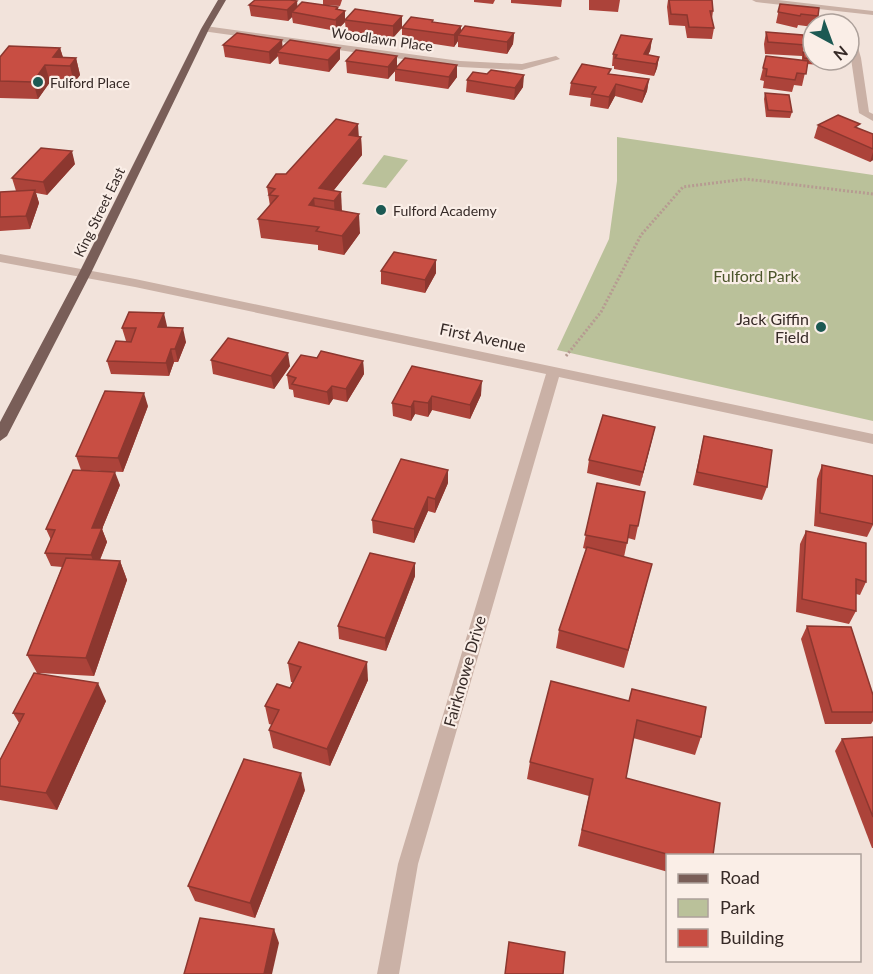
<svg xmlns="http://www.w3.org/2000/svg" width="873" height="974" font-family="Lato,sans-serif">
<style>
.green{fill:#bac19a}
.lines{fill:none;stroke-linecap:round;stroke-linejoin:round}
.path{stroke:#b69b91;stroke-width:3;stroke-dasharray:2 2;stroke-linecap:butt}
.minor{fill:#cab1a6;fill-rule:evenodd}
.major{fill:#795e58;fill-rule:evenodd}
.wall{fill:#ac433a}
.shaded-wall{fill:#8c372f}
.building{fill:#c84e43;stroke:#8c372f;stroke-width:1.5}
.poi-dot{fill:#1c5953;stroke:#faeee7;stroke-width:2}
.labels{text-anchor:middle;dominant-baseline:central;stroke-width:4.5;stroke-linejoin:round;paint-order:stroke}
.far-street-label{font-size:14px;fill:#362a27;stroke:#faeee7}
.far-poi-label{font-size:14px;fill:#362a27;stroke:#faeee7;text-anchor:start}
.park-label{font-size:16px;fill:#4c552b;stroke:#faeee7}
.poi-label{font-size:16px;fill:#362a27;stroke:#faeee7;text-anchor:end}
.street-label{font-size:16px;fill:#362a27;stroke:#faeee7}
</style>
<rect width="100%" height="100%" fill="#f2e3db"/>
<g class="green">
<polygon points="617,137 873,175 873,421 557,350 609,239 617,181"/>
<polygon points="384,155 408,160 386,188 362,184"/>
</g>
<g class="lines">
<polyline class="path" points="566,356 601,312 641,235 683,187 746,179 873,194"/>
<g class="minor">
<polygon points="752,0 778,0 873,11 873,15 756,2"/>
<polygon points="205,26 460,61 522,64 556,56 560,59 522,70 460,67 202,31 202,27"/>
<polygon points="849,27 853,30 861,58 869,112 873,114 873,121 859,113 849,45"/>
<polygon points="0,254 135,279 873,434 873,444 559,377 418,864 399,974 377,974 398,864 546,374 135,287 0,262"/>
</g>
<polygon class="major" points="218,0 226,0 209,29 91,273 7,436 0,441 0,422 79,273 201,29"/>
</g>
<g class="wall">
<polygon points="323,0 342,0 340,6 323,5"/>
<polygon points="474,0 495,0 493,4 474,2"/>
<polygon points="511,0 562,0 561,7 511,3"/>
<polygon points="589,0 620,0 618,12 589,10"/>
<polygon points="668,0 712,0 713,11 712,19 714,28 712,39 687,38 685,26 669,25 667,7"/>
<polygon points="297,1 297,6 338,7 338,10 345,20 402,16 402,27 433,22 461,32 514,33 513,44 507,54 458,47 458,41 454,47 402,39 402,28 393,38 346,31 345,22 336,31 293,23 292,17 288,21 251,16 249,5"/>
<polygon points="780,4 818,16 816,24 813,24 813,27 798,25 797,28 776,23"/>
<polygon points="766,32 805,45 803,52 813,53 813,60 823,60 821,65 807,64 802,86 794,85 792,92 763,88 764,81 760,80 766,56 802,61 802,56 765,54 764,44"/>
<polygon points="652,39 650,51 648,55 659,57 657,68 654,76 614,69 614,66 612,66 613,54"/>
<polygon points="223,45 283,47 340,59 329,72 279,64 278,56 270,64 225,57"/>
<polygon points="60,48 63,57 76,58 80,75 74,83 50,82 38,99 0,98 0,57"/>
<polygon points="397,56 397,66 457,65 457,77 448,89 395,81 395,71 388,79 347,73 346,61"/>
<polygon points="610,74 649,79 647,91 642,103 615,96 608,109 590,106 591,98 569,95 571,83"/>
<polygon points="467,80 523,87 514,100 466,92"/>
<polygon points="765,93 792,112 790,118 766,117 764,99"/>
<polygon points="818,125 859,129 873,134 873,160 870,162 814,138"/>
<polygon points="359,136 361,137 362,155 333,191 342,211 360,233 344,255 318,250 318,245 261,238 258,219 270,206 267,187 286,174"/>
<polygon points="75,164 47,195 36,193 39,203 30,229 0,231 0,192 16,191 12,178"/>
<polygon points="381,271 436,273 425,293 381,284"/>
<polygon points="167,326 166,328 186,342 178,362 174,362 169,376 111,374 107,361 126,341 122,328"/>
<polygon points="317,358 363,361 364,374 347,402 333,399 329,405 294,397 293,390 289,389 287,375"/>
<polygon points="211,360 290,366 274,389 213,374"/>
<polygon points="412,366 481,395 470,419 432,410 428,417 415,414 411,421 393,416 392,403"/>
<polygon points="148,406 123,472 81,470 76,456"/>
<polygon points="655,427 640,486 587,473 589,460"/>
<polygon points="704,436 767,487 762,500 693,485"/>
<polygon points="822,465 873,476 873,525 867,537 814,526 817,479"/>
<polygon points="448,483 435,513 428,511 414,543 373,533 372,520"/>
<polygon points="597,483 638,526 635,540 628,538 624,557 647,583 624,668 556,648 559,630 586,549 583,548"/>
<polygon points="120,485 102,529 107,542 100,560 120,561 127,580 94,676 39,673 106,701 57,810 0,800 0,760 19,723 13,713 37,673 27,655 62,567 51,566 45,553 51,540 46,529"/>
<polygon points="806,531 866,582 860,595 856,594 856,611 849,624 796,612 800,544"/>
<polygon points="415,563 415,576 386,651 339,639 338,626"/>
<polygon points="807,626 873,695 873,721 871,724 825,724 801,639"/>
<polygon points="288,663 368,680 330,766 273,748 269,730 272,725 269,724 265,706 290,688 293,682 291,682"/>
<polygon points="551,681 701,737 695,755 633,738 626,778 713,855 668,855 668,872 578,846 589,796 527,779 530,762"/>
<polygon points="873,737 873,848 872,848 835,751 842,739"/>
<polygon points="305,790 255,918 195,901 188,886"/>
</g>
<g class="shaded-wall">
<polygon points="297,1 298,12 292,12 292,17 288,21 287,10"/>
<polygon points="338,7 338,17 345,11 345,22 336,31 336,9"/>
<polygon points="402,16 402,27 393,38 393,26"/>
<polygon points="461,26 461,36 458,35 458,41 454,47 454,35"/>
<polygon points="514,33 513,44 507,54 507,42"/>
<polygon points="652,39 650,51 644,62 644,54"/>
<polygon points="282,40 283,51 277,52 278,56 270,64 269,52"/>
<polygon points="60,48 65,65 53,57"/>
<polygon points="340,48 340,59 329,72 328,60"/>
<polygon points="397,56 397,68 395,69 395,71 388,79 388,67"/>
<polygon points="659,57 657,68 654,76 656,64"/>
<polygon points="76,58 80,75 74,83 70,66"/>
<polygon points="45,65 50,82 38,99 33,82"/>
<polygon points="457,65 457,77 448,89 449,77"/>
<polygon points="524,75 523,87 514,100 515,88"/>
<polygon points="649,79 647,91 642,103 644,91"/>
<polygon points="616,84 615,96 608,109 609,97"/>
<polygon points="358,124 359,139 361,137 362,155 326,200 319,188 349,135"/>
<polygon points="72,151 75,164 47,195 43,182"/>
<polygon points="873,152 873,160 870,162"/>
<polygon points="35,190 39,203 30,229 26,216"/>
<polygon points="341,192 342,211 335,220 334,201"/>
<polygon points="314,198 316,216 309,205"/>
<polygon points="359,214 360,233 344,255 342,236"/>
<polygon points="436,260 436,273 425,293 425,280"/>
<polygon points="164,313 167,326 161,341 158,327"/>
<polygon points="183,328 186,342 178,362 175,349"/>
<polygon points="171,349 174,362 169,376 166,363"/>
<polygon points="288,353 290,366 274,389 271,376"/>
<polygon points="363,361 364,374 347,402 346,389"/>
<polygon points="482,381 481,395 470,419 470,405"/>
<polygon points="332,386 333,399 329,405 327,392"/>
<polygon points="144,393 148,406 123,472 118,458"/>
<polygon points="432,396 432,410 428,417 428,403"/>
<polygon points="414,401 415,414 411,421 411,407"/>
<polygon points="655,427 652,440 640,486 643,472"/>
<polygon points="448,470 448,483 435,513 435,499"/>
<polygon points="115,472 120,485 102,529 107,542 96,569 91,555 92,528"/>
<polygon points="428,497 428,511 414,543 414,529"/>
<polygon points="120,561 127,580 94,676 86,658"/>
<polygon points="415,563 415,576 386,651 385,638"/>
<polygon points="367,662 368,680 330,766 327,749"/>
<polygon points="98,683 106,701 57,810 46,793"/>
<polygon points="301,773 305,790 255,918 250,903"/>
<polygon points="274,929 279,943 272,974 264,974"/>
</g>
<g class="building">
<polygon points="255,0 290,0 297,1 287,10 249,5"/>
<polygon points="669,0 712,0 713,11 710,11 714,28 689,27 687,15 671,14"/>
<polygon points="302,2 338,7 336,9 345,11 335,20 292,12"/>
<polygon points="780,4 819,8 818,16 801,14 800,16 778,12"/>
<polygon points="355,9 402,16 393,26 345,20"/>
<polygon points="411,17 433,20 432,22 461,26 454,35 402,28"/>
<polygon points="465,26 514,33 507,42 458,35"/>
<polygon points="766,32 803,35 805,45 768,42"/>
<polygon points="237,33 282,40 269,52 223,45"/>
<polygon points="621,35 652,39 644,54 659,57 656,64 615,58 617,55 613,54"/>
<polygon points="290,40 340,48 328,60 277,52"/>
<polygon points="9,46 60,48 53,57 76,58 70,66 45,65 33,82 0,81 0,57"/>
<polygon points="356,50 397,56 388,67 346,61"/>
<polygon points="803,52 813,53 813,59 804,58"/>
<polygon points="766,56 808,61 806,74 797,73 795,80 766,76 767,69 763,68"/>
<polygon points="405,58 457,65 449,77 395,69"/>
<polygon points="582,64 611,69 608,74 649,79 644,91 616,84 609,97 592,94 596,87 571,83"/>
<polygon points="491,70 524,75 515,88 467,80 473,72 487,74"/>
<polygon points="765,93 789,95 792,112 768,110"/>
<polygon points="838,115 860,124 855,127 873,134 873,149 818,125"/>
<polygon points="336,119 358,124 349,135 361,137 319,188 341,192 334,201 314,198 309,205 359,214 342,236 316,231 319,227 258,219 278,196 269,195 275,189 267,187 276,174 286,174"/>
<polygon points="41,148 72,151 43,182 12,178"/>
<polygon points="35,190 26,216 0,217 0,192"/>
<polygon points="394,252 436,260 425,280 381,271"/>
<polygon points="129,312 164,313 158,327 183,328 175,349 171,349 166,363 107,361 116,341 131,342 136,328 122,328"/>
<polygon points="228,338 288,353 271,376 211,360"/>
<polygon points="321,351 363,361 346,389 332,386 327,392 292,384 296,378 287,375 301,355 317,358"/>
<polygon points="412,366 482,381 470,405 432,396 428,403 414,401 411,407 392,403"/>
<polygon points="105,391 144,393 118,458 76,456"/>
<polygon points="603,415 655,427 643,472 589,460"/>
<polygon points="704,436 772,450 767,487 697,472"/>
<polygon points="401,459 448,470 435,499 428,497 414,529 372,520"/>
<polygon points="822,465 873,476 873,524 820,513"/>
<polygon points="73,470 115,472 92,528 102,528 91,555 45,553 55,530 46,529"/>
<polygon points="597,483 645,492 638,526 630,525 627,543 585,535"/>
<polygon points="806,531 866,543 866,582 856,579 856,611 802,599"/>
<polygon points="587,547 652,564 628,650 559,630"/>
<polygon points="370,553 415,563 385,638 338,626"/>
<polygon points="66,558 120,561 86,658 27,655"/>
<polygon points="807,626 851,627 873,695 873,712 832,712"/>
<polygon points="299,642 367,662 327,749 269,730 279,710 265,706 277,684 290,688 301,667 288,663"/>
<polygon points="34,673 98,683 46,793 0,786 0,760 24,714 13,713"/>
<polygon points="551,681 629,701 632,689 706,707 701,737 637,720 626,778 720,803 713,855 670,855 582,830 593,779 530,762"/>
<polygon points="873,737 873,817 842,739"/>
<polygon points="244,759 301,773 250,903 188,886"/>
<polygon points="200,918 274,929 264,974 184,974"/>
<polygon points="509,942 565,952 563,974 505,974"/>
</g>
<g class="poi-dot">
<circle cx="38" cy="82" r="6"/>
<circle cx="381" cy="210" r="6"/>
<circle cx="821" cy="327" r="6"/>
</g>
<g class="labels">
<g class="far-street-label">
<text transform="translate(382 39) rotate(8)">Woodlawn Place</text>
<text transform="translate(99 212) rotate(-64)">King Street East</text>
</g>
<g class="far-poi-label">
<text x="50" y="82">Fulford Place</text>
<text x="393" y="210">Fulford Academy</text>
</g>
<g class="park-label">
<text x="756" y="275">Fulford Park</text>
</g>
<g class="poi-label">
<text x="809" y="318">Jack Giffin<tspan x="809" dy="18">Field</tspan></text>
</g>
<g class="street-label">
<text transform="translate(483 337) rotate(12)">First Avenue</text>
<text transform="translate(464 671) rotate(-74)">Fairknowe Drive</text>
</g>
</g>
<rect x="666" y="854" width="195" height="108" fill="#faeee7" stroke="#aca09a" stroke-width="1.5"/>
<rect x="678" y="874" width="30" height="9" fill="#795e58" stroke="#aca09a" stroke-width="1.5"/>
<text x="720" y="884" font-size="18" fill="#362a27">Road</text>
<rect x="678" y="899" width="30" height="18" fill="#bac19a" stroke="#aca09a" stroke-width="1.5"/>
<text x="720" y="914" font-size="18" fill="#362a27">Park</text>
<rect x="678" y="929" width="30" height="18" fill="#c84e43" stroke="#aca09a" stroke-width="1.5"/>
<text x="720" y="944" font-size="18" fill="#362a27">Building</text>
<g transform="translate(831 42) rotate(139)"><circle r="28" fill="#faeee7" stroke="#aca09a" stroke-width="1.5"/>
<path d="M0-4.5L10 22L0 15L-10 22Z" fill="#1c5953"/>
<text y="-9" font-size="16" font-weight="bold" text-anchor="middle" fill="#362a27">N</text>
</g>
</svg>
